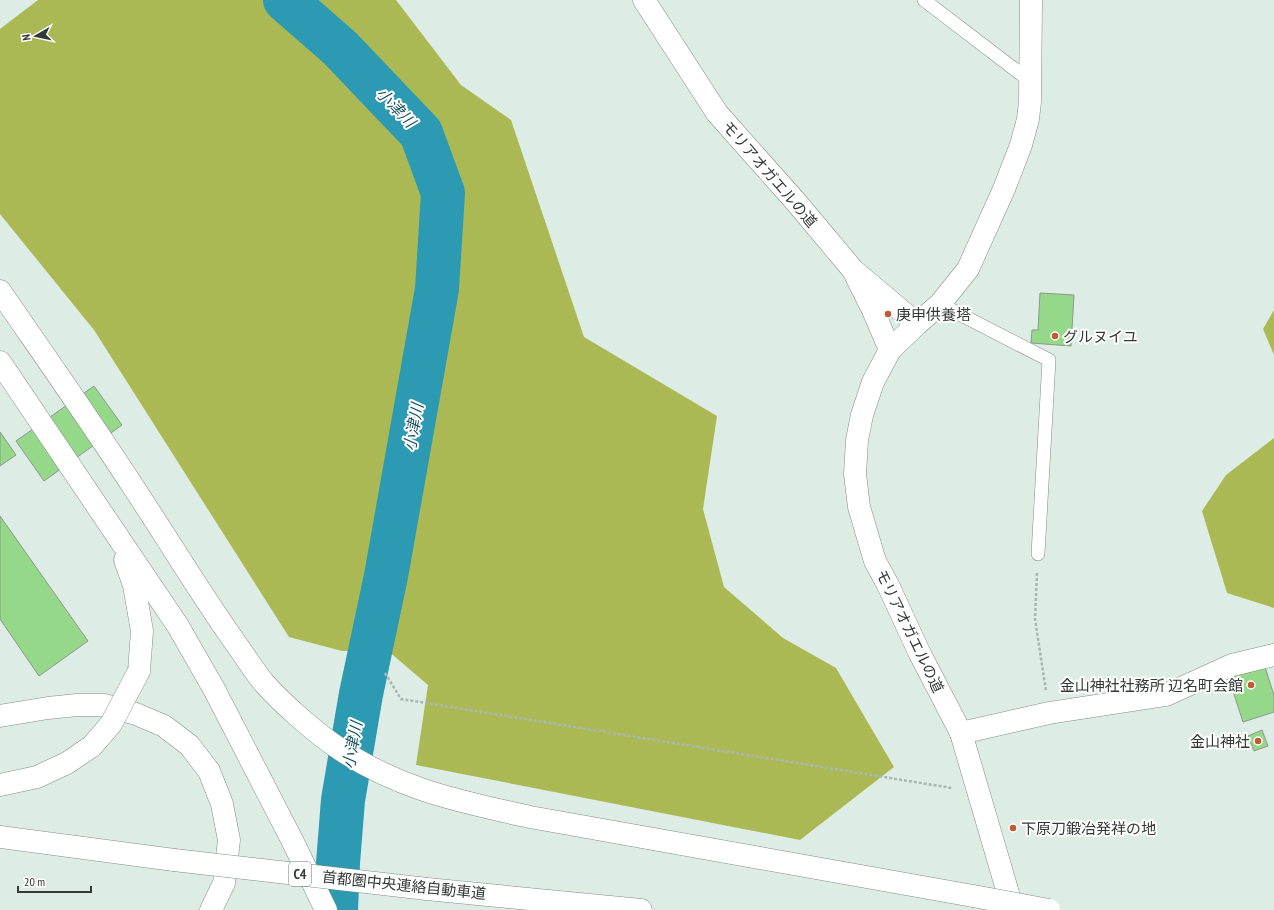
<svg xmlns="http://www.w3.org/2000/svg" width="1274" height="910" font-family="'PT Sans Narrow','Noto Sans JP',sans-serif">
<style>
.forest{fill:#abb955}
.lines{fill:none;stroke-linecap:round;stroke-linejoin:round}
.river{stroke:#2c9ab2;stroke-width:44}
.building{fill:#95d88a;stroke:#8e978c}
.service-casing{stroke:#808e87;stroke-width:14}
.minor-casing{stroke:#808e87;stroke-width:23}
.tertiary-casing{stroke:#808e87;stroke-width:23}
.motorway-casing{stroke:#808e87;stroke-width:23}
.path{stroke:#aab7b0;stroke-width:2.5;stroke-dasharray:3 2;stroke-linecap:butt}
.service{stroke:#fff;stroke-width:13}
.minor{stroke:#fff;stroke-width:22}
.tertiary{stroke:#fff;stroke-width:22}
.motorway{stroke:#fff;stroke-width:22}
.motorway-bridge-casing{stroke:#808e87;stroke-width:23;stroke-linecap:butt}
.motorway-bridge{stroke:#fff;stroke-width:22}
.poi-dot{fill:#c15a2e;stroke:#fff;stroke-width:1.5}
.labels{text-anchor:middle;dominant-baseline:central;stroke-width:4;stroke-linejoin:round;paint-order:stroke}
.shield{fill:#fff;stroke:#707472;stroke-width:1}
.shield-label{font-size:14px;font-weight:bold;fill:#333936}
.street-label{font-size:15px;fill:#333936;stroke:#fff}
.poi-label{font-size:15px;fill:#333936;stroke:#fff;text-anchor:start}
.water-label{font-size:16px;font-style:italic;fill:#185360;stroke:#fff}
</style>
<rect width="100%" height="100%" fill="#ddede5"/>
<g class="forest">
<polygon points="38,0 396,0 461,85 511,120 584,337 717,416 703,509 724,587 783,638 836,668 894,767 800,840 416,765 428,685 387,650 342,651 289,637 94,330 0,214 0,29"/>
<polygon points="1274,310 1274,355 1263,329"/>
<polygon points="1274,438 1274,608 1227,593 1202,511 1226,475"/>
</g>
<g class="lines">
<polyline class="river" points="285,0 340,48 421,133 443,193 437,289 386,576 361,694 343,800 338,863 336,910"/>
</g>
<g class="building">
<polygon points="1040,293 1074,295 1071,346 1031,343 1032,330 1038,330"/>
<polygon points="94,386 122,425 44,481 16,441"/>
<polygon points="0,432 16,455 0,466"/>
<polygon points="0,516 88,641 39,676 0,619"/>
<polygon points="1264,664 1274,695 1274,712 1243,722 1228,676"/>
<polygon points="1262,730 1268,746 1254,751 1248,736"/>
</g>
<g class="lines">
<g class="service-casing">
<g id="service">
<polyline points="924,0 1030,81"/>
<polyline points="940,304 1049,360 1038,554"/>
</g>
</g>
<g class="minor-casing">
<g id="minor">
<polyline points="917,324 940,304 968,269 1004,189 1021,145 1028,119 1030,102 1031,0"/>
<polyline points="961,733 1049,713 1166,695 1232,665 1274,655"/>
</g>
</g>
<g class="tertiary-casing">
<g id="tertiary">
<polyline points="644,0 717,113 796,202 853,270 872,308 890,350"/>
<polyline points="853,270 917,324 890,350 873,382 862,415 857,440 855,474 859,507 875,561 888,585 920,654 961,733 1013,910"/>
</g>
</g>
<g class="motorway-casing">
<g id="motorway">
<path d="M0,291c44,64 89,128 132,194 36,54 69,110 107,163 8,11 16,24 25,35 17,19 46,45 67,60 62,45 126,58 199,74l443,79"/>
<polyline points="0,362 178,626 214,689 292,840 326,910"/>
<polyline points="125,560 134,585 142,631 139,671"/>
<polyline points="0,716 48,708 77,705 105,705 136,714 164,726 189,745 209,771 222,804 229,840 224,883 211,910"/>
<polyline points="0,785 37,777 67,763 92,746"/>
<polyline points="0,837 174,860"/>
<polyline points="427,889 641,910"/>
</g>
</g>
<g class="path">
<polyline points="1037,573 1035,619 1046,691"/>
<polyline points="385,673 401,699 952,788"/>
</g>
<use href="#service" class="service"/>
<use href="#minor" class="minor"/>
<use href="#tertiary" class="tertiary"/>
<use href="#motorway" class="motorway"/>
<g class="motorway-bridge-casing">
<g id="motorway-bridge">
<polyline points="92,746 111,724 139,671"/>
<polyline points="174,860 427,889"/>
<polyline points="973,896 1049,910"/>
</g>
</g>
<use href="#motorway-bridge" class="motorway-bridge"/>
</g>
<g class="poi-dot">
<circle cx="888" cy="314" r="4"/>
<circle cx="1055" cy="336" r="4"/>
<circle cx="1251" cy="685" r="4"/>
<circle cx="1258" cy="741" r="4"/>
<circle cx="1013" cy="828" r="4"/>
</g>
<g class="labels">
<rect class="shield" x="289" y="862" width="22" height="24" rx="3"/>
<g class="shield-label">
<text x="300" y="874">C4</text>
</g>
<g class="street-label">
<text transform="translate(770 174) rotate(49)">モリアオガエルの道</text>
<text transform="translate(910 631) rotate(64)">モリアオガエルの道</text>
<text transform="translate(404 885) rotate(6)">首都圏中央連絡自動車道</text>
</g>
<g class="poi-label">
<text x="896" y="314">庚申供養塔</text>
<text x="1063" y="336">グルヌイユ</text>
<text x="1243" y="685" text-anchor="end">金山神社社務所 辺名町会館</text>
<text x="1250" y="741" text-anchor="end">金山神社</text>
<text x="1021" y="828">下原刀鍛冶発祥の地</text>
</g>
<g class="water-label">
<text transform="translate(396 107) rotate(46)">小津川</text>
<text transform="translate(413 427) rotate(-80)">小津川</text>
<text transform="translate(352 745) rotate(-80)">小津川</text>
</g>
</g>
<g transform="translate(36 36) rotate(261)" stroke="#ffffff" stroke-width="3" paint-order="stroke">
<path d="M0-3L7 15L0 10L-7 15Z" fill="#333936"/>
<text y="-6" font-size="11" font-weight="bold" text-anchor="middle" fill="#333936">N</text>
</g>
<path d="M18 886v6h73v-6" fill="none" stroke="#333936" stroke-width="2"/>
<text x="24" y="886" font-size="12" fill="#333936" stroke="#ffffff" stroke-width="3" paint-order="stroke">20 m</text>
</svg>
